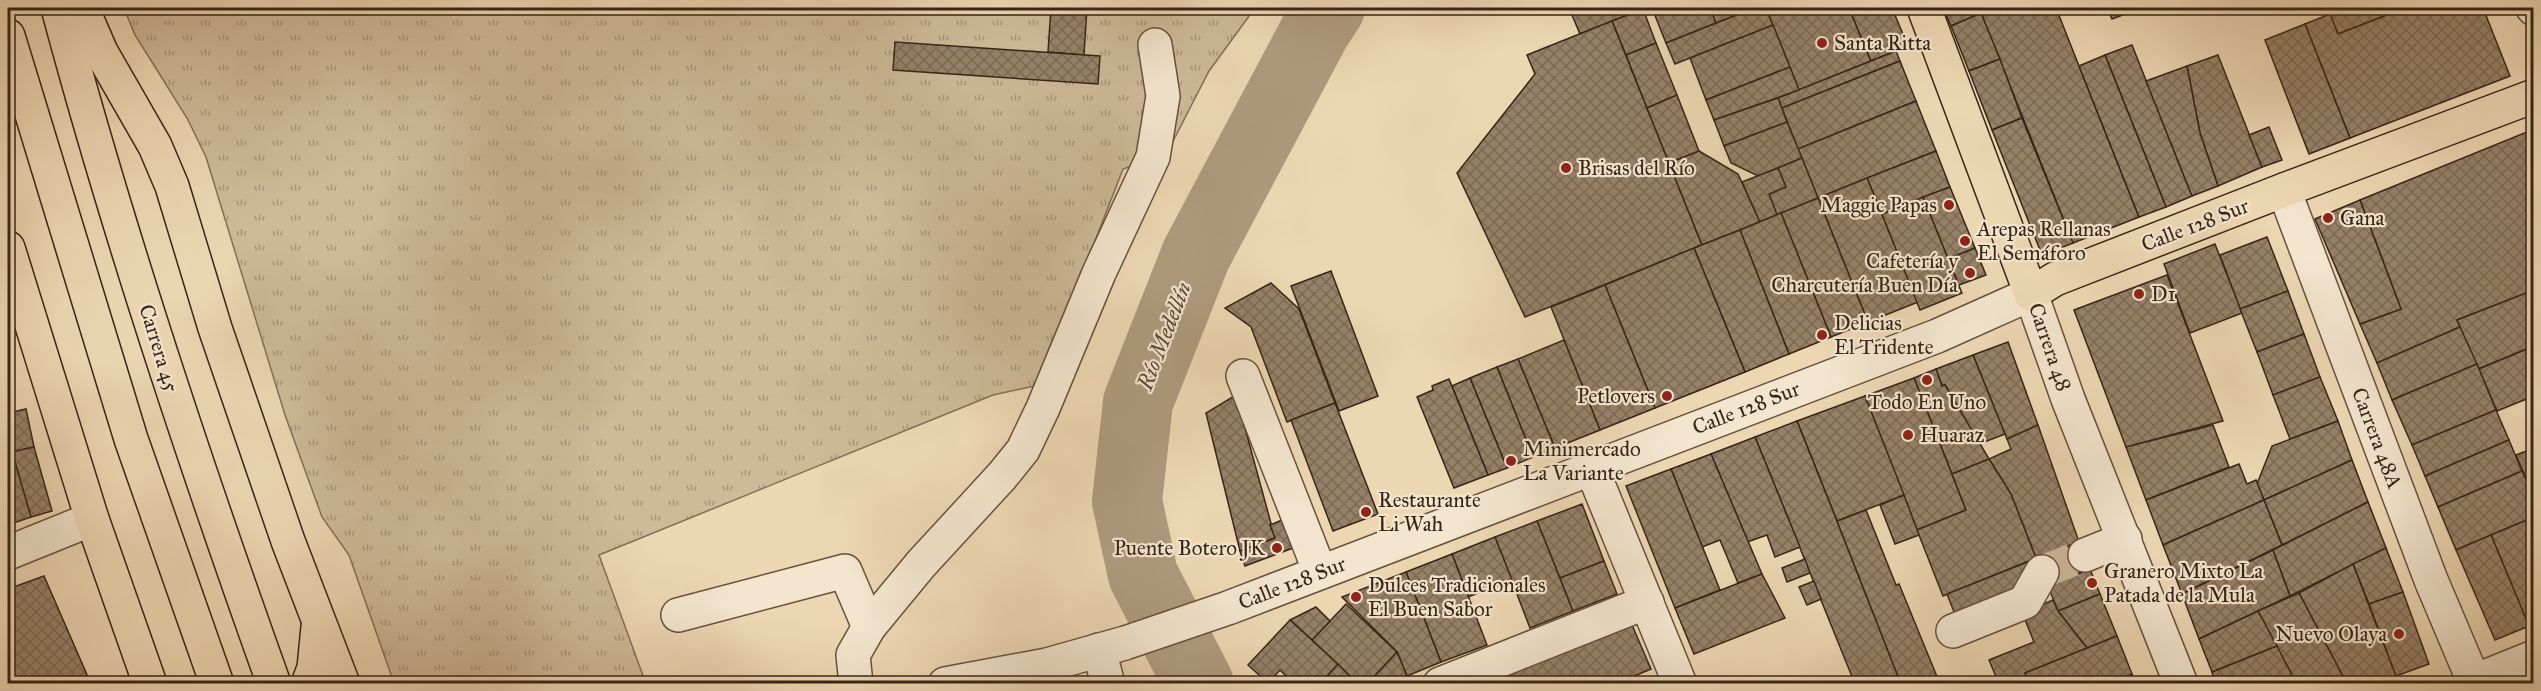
<svg xmlns="http://www.w3.org/2000/svg" width="2541" height="691" font-family="'IM FELL Great Primer',serif">
<style>
.grass{fill:url(#grass-tufts);stroke:#836e57;stroke-width:1.5}
.lines{fill:none;stroke-linecap:round;stroke-linejoin:round}
.river{stroke:#af9a7e;stroke-width:70}
.building{fill:url(#building-cross-hatch);stroke:#382416;stroke-width:1.5}
.minor-tunnel{stroke:#c9b394;stroke-width:33;stroke-dasharray:33 16;stroke-linecap:butt}
.minor-casing{stroke:#65513d;stroke-width:36}
.major-casing{stroke:#382416;stroke-width:36}
.highway-casing{stroke:#382416;stroke-width:36}
.minor{stroke:#f3e5ce;stroke-width:33}
.major{stroke:#edd7b3;stroke-width:33}
.highway{stroke:#edd7b3;stroke-width:33}
.poi-dot{fill:#8f2418;stroke:#f3e5ce;stroke-width:2}
.labels{text-anchor:middle;dominant-baseline:central;stroke-width:4.5;stroke-linejoin:round;paint-order:stroke}
.poi-label{font-size:21px;fill:#382416;stroke:#f3e5ce;text-anchor:start}
.street-label{font-size:21px;fill:#382416;stroke:#f3e5ce}
.water-label{font-size:22px;font-style:italic;fill:#5c4735;stroke:#f3e5ce}
</style>
<defs>
<pattern id="grass-tufts" width="24" height="20" patternUnits="userSpaceOnUse" patternTransform="scale(1.5)"><rect width="24" height="20" fill="#ceb998"/><path d="M3 7l-1-3M5 7V3M7 7l1-3M15 17l-1-3M17 17v-4M19 17l1-3" fill="none" stroke="#a8967b"/></pattern>
<pattern id="building-cross-hatch" width="8" height="8" patternUnits="userSpaceOnUse" patternTransform="scale(1.5)"><rect width="8" height="8" fill="#968168"/><path d="M0 0l8 8M0 8l8-8" fill="none" stroke="#7b6955"/></pattern>
</defs>
<rect width="100%" height="100%" fill="#edd7b3"/>
<filter id="stains"><feTurbulence type="fractalNoise" baseFrequency=".00333" numOctaves="4"/><feColorMatrix values="0 0 0 0 .2 0 0 0 0 .09 0 0 0 0 .02 0 0 0 .5 -.17"/></filter>
<radialGradient id="worn" r=".72"><stop offset=".6" stop-color="#630" stop-opacity="0"/><stop offset="1" stop-color="#630" stop-opacity=".3"/></radialGradient>
<polygon class="grass" points="124,8 1255,8 1209,71 1167,153 1123,169 1039,385 993,395 599,555 646,684 394,683 349,555 322,517 285,415 206,157 187,118 135,35"/>
<g class="lines">
<polyline class="river" points="1199,684 1143,575 1127,501 1138,402 1196,255 1315,31 1330,8"/>
</g>
<g class="building">
<polygon points="1051,8 1087,8 1084,55 1048,52"/>
<polygon points="1569,8 1642,8 1643,9 1580,34"/>
<polygon points="1652,8 1710,8 1716,23 1666,43"/>
<polygon points="1710,8 1754,8 1716,23"/>
<polygon points="1754,8 1766,8 1773,25 1675,64 1666,43"/>
<polygon points="1766,8 1849,8 1871,61 1799,90"/>
<polygon points="1849,8 1892,8 1908,46 1871,61"/>
<polygon points="1943,8 1996,8 1951,26"/>
<polygon points="1996,8 2056,8 2139,217 2073,243 1981,13"/>
<polygon points="2107,8 2141,8 2112,19"/>
<polygon points="2327,8 2405,8 2338,34"/>
<polygon points="2405,8 2483,8 2510,76 2350,138 2305,24 2330,14 2338,34"/>
<polygon points="1643,9 1656,43 1626,55 1612,21"/>
<polygon points="1981,13 2000,59 1969,71 1951,26"/>
<polygon points="1612,21 1702,245 1525,317 1457,173 1535,74 1527,55"/>
<polygon points="2305,24 2350,138 2309,154 2265,40"/>
<polygon points="1773,25 1790,67 1706,100 1690,58"/>
<polygon points="895,42 1100,56 1098,84 893,70"/>
<polygon points="1656,43 1677,95 1647,108 1626,55"/>
<polygon points="2132,45 2192,196 2166,207 2105,55"/>
<polygon points="1896,51 1900,61 1782,108 1778,98"/>
<polygon points="2105,55 2166,207 2139,217 2079,66"/>
<polygon points="2218,55 2262,167 2218,186 2200,133 2187,66"/>
<polygon points="2000,59 2022,118 1992,130 1969,71"/>
<polygon points="1900,61 1916,101 1798,149 1782,108"/>
<polygon points="2187,66 2200,133 2218,186 2192,196 2146,81"/>
<polygon points="1790,67 1799,90 1714,120 1706,100"/>
<polygon points="1677,95 1699,151 1669,163 1647,108"/>
<polygon points="1778,98 1787,122 1724,146 1714,120"/>
<polygon points="1916,101 1936,151 1818,198 1798,149"/>
<polygon points="2022,118 2073,243 2042,255 1992,130"/>
<polygon points="1787,122 1802,158 1758,176 1731,163 1724,146"/>
<polygon points="2269,127 2282,160 2262,167 2249,135"/>
<polygon points="2534,129 2534,290 2457,320 2460,327 2377,363 2360,324 2401,309 2360,200"/>
<polygon points="1699,151 1738,174 1760,222 1702,245 1669,163"/>
<polygon points="1936,151 1950,187 1882,214 1867,178"/>
<polygon points="1802,158 1818,198 1777,215 1769,194 1786,187 1778,168"/>
<polygon points="1778,168 1786,187 1769,194 1777,215 1760,222 1742,182"/>
<polygon points="1867,178 1918,302 1868,322 1818,198"/>
<polygon points="1950,187 1975,248 1948,259 1923,197"/>
<polygon points="1923,197 1962,293 1920,310 1882,214"/>
<polygon points="1818,198 1868,322 1831,337 1781,213"/>
<polygon points="2360,200 2401,309 2360,324 2315,219"/>
<polygon points="1781,213 1831,337 1789,354 1740,230"/>
<polygon points="1740,230 1789,354 1745,372 1694,248"/>
<polygon points="2267,237 2288,291 2240,309 2220,255"/>
<polygon points="2215,244 2242,313 2190,333 2164,264"/>
<polygon points="1694,248 1745,372 1655,408 1605,285"/>
<polygon points="1975,248 1986,275 1959,285 1948,259"/>
<polygon points="1331,271 1378,396 1339,411 1291,286"/>
<polygon points="2167,275 2223,421 2126,447 2074,310"/>
<polygon points="1271,283 1299,309 1335,403 1287,422 1251,327 1225,308"/>
<polygon points="1605,285 1655,408 1600,430 1551,307"/>
<polygon points="2534,290 2534,346 2478,369 2457,320"/>
<polygon points="2288,291 2304,334 2257,352 2240,309"/>
<polygon points="2460,327 2477,364 2392,400 2377,363"/>
<polygon points="2304,334 2320,377 2273,395 2257,352"/>
<polygon points="1564,340 1600,430 1555,448 1518,359"/>
<polygon points="2008,342 2038,425 2007,439 1973,355"/>
<polygon points="2534,346 2534,396 2497,411 2479,369"/>
<polygon points="1973,355 2005,434 1979,444 1945,385 1942,386 1936,369"/>
<polygon points="1518,359 1555,448 1533,457 1497,367"/>
<polygon points="2477,364 2496,410 2412,445 2392,400"/>
<polygon points="1497,367 1533,457 1507,468 1470,378"/>
<polygon points="1936,369 1942,386 1945,385 1989,459 1952,474 1914,378"/>
<polygon points="2320,377 2338,421 2290,439 2273,395"/>
<polygon points="1470,378 1507,468 1488,475 1452,386"/>
<polygon points="1914,378 1966,510 1917,530 1865,396"/>
<polygon points="1449,379 1488,475 1454,488 1417,397 1433,390 1432,386"/>
<polygon points="1236,395 1275,538 1240,551 1206,413"/>
<polygon points="1865,396 1904,495 1837,521 1797,421"/>
<polygon points="1335,403 1378,514 1333,531 1291,420"/>
<polygon points="26,409 34,447 12,452 8,429 8,413"/>
<polygon points="2496,410 2509,440 2425,476 2412,445"/>
<polygon points="1797,421 1837,521 1901,684 1855,684 1755,437"/>
<polygon points="2338,421 2352,460 2264,500 2257,484 2272,446"/>
<polygon points="2038,425 2079,542 2036,558 2011,494 1989,459 2011,449 2007,439"/>
<polygon points="2213,425 2229,467 2146,500 2126,447"/>
<polygon points="1755,437 1800,547 1775,557 1767,535 1747,542 1711,454"/>
<polygon points="2509,440 2522,471 2438,507 2425,476"/>
<polygon points="34,447 52,511 31,517 12,452"/>
<polygon points="2534,448 2534,497 2516,455"/>
<polygon points="8,452 12,452 31,517 8,525"/>
<polygon points="1711,454 1762,574 1738,583 1720,540 1702,547 1671,469"/>
<polygon points="1989,459 2011,494 2036,558 1943,596 1917,530 1966,510 1952,474"/>
<polygon points="2352,460 2368,502 2282,545 2264,500"/>
<polygon points="2239,464 2247,484 2256,480 2264,500 2163,545 2146,500"/>
<polygon points="1671,469 1720,590 1675,608 1626,486"/>
<polygon points="2522,471 2534,497 2534,517 2456,550 2438,507"/>
<polygon points="1904,495 1919,535 1895,544 1880,505"/>
<polygon points="2264,500 2282,545 2182,594 2163,545"/>
<polygon points="2368,502 2386,548 2290,596 2273,550"/>
<polygon points="1582,504 1604,561 1560,578 1537,521"/>
<polygon points="1866,510 1896,585 1899,584 1940,684 1901,684 1837,521"/>
<polygon points="2534,517 2534,624 2529,626 2491,535"/>
<polygon points="1282,520 1293,548 1245,566 1240,551 1275,538 1270,525"/>
<polygon points="1537,521 1573,611 1530,628 1495,537"/>
<polygon points="2491,535 2529,626 2495,640 2456,550"/>
<polygon points="1495,537 1512,580 1468,597 1452,554"/>
<polygon points="2079,542 2090,569 2048,586 2036,558"/>
<polygon points="2386,548 2403,592 2369,604 2353,564"/>
<polygon points="2273,550 2290,596 2199,639 2182,594"/>
<polygon points="1452,554 1487,645 1441,662 1406,572"/>
<polygon points="1805,559 1810,573 1787,582 1782,568"/>
<polygon points="1604,561 1617,594 1573,611 1560,578"/>
<polygon points="2030,561 2036,577 2018,591 1956,617 1947,594"/>
<polygon points="2353,564 2396,676 2377,684 2347,684 2299,593"/>
<polygon points="2090,569 2100,594 2058,611 2048,586"/>
<polygon points="1406,572 1441,662 1407,676 1397,652 1342,597"/>
<polygon points="1762,574 1785,618 1694,654 1675,608"/>
<polygon points="44,576 91,684 8,684 8,589"/>
<polygon points="1814,581 1821,599 1807,605 1799,587"/>
<polygon points="2403,592 2429,664 2396,676 2369,604"/>
<polygon points="2299,593 2347,684 2296,684 2258,611"/>
<polygon points="2100,594 2117,636 2087,648 2058,611"/>
<polygon points="2053,600 2058,611 2087,648 2025,673 2030,684 1999,684 1989,660 2034,642 2024,617 2029,610"/>
<polygon points="1346,604 1397,652 1367,684 1358,684 1312,640"/>
<polygon points="1316,607 1330,621 1312,640 1290,620"/>
<polygon points="2258,611 2277,646 2212,672 2199,639"/>
<polygon points="1290,620 1338,664 1320,684 1294,684 1280,670 1268,683 1248,665"/>
<polygon points="1632,625 1651,669 1615,684 1585,684 1583,679 1572,684 1486,684"/>
<polygon points="2117,636 2132,674 2110,684 2030,684 2025,673"/>
<polygon points="2277,646 2294,679 2283,684 2216,684 2212,672"/>
<polygon points="1397,652 1407,676 1386,684 1367,684"/>
<polygon points="1338,664 1358,684 1320,684"/>
<polygon points="2132,674 2136,684 2110,684"/>
</g>
<g class="lines">
<polyline class="minor-tunnel" points="2042,572 2085,555"/>
<g class="minor-casing">
<g id="minor">
<polyline points="2533,8 2534,9"/>
<polyline points="2284,190 2431,580 2475,684"/>
<polyline points="1243,376 1320,572"/>
<polyline points="1591,467 1680,684"/>
<polyline points="8,553 92,519"/>
<polyline points="2085,555 2125,539"/>
<polyline points="678,615 845,571 869,627"/>
<polyline points="1953,631 2025,602 2042,572"/>
<polyline points="1099,650 1108,684"/>
<polyline points="856,684 853,655 869,627 921,564 1002,476 1023,450 1043,408 1099,273 1153,157 1163,96 1155,45"/>
<polyline points="945,684 1047,665 1125,643 1228,608 1937,336 2031,294 2068,399 2181,684"/>
<polyline points="1440,684 1647,602"/>
<polyline points="2467,684 2534,657"/>
</g>
</g>
<g class="major-casing">
<polyline id="major" points="1924,8 2031,294 2055,279 2284,190 2534,96"/>
</g>
<g class="highway-casing">
<g id="highway">
<path d="M58,8c61,228 136,453 216,676"/>
<polyline points="82,8 101,52 155,146 172,186 215,328 288,541 343,684"/>
<polyline points="8,36 131,439 217,684"/>
<polyline points="8,248 92,519 150,684"/>
<polyline points="308,684 314,668 318,627"/>
</g>
</g>
<use href="#minor" class="minor"/>
<use href="#major" class="major"/>
<use href="#highway" class="highway"/>
</g>
<g class="poi-dot">
<circle cx="1822" cy="43" r="6"/>
<circle cx="1566" cy="168" r="6"/>
<circle cx="1949" cy="205" r="6"/>
<circle cx="2328" cy="218" r="6"/>
<circle cx="1965" cy="241" r="6"/>
<circle cx="1970" cy="273" r="6"/>
<circle cx="2139" cy="294" r="6"/>
<circle cx="1822" cy="335" r="6"/>
<circle cx="1927" cy="380" r="6"/>
<circle cx="1667" cy="396" r="6"/>
<circle cx="1908" cy="435" r="6"/>
<circle cx="1511" cy="461" r="6"/>
<circle cx="1366" cy="512" r="6"/>
<circle cx="1277" cy="548" r="6"/>
<circle cx="2092" cy="583" r="6"/>
<circle cx="1356" cy="597" r="6"/>
<circle cx="2399" cy="634" r="6"/>
</g>
<g class="labels">
<g class="poi-label">
<text x="1834" y="43">Santa Ritta</text>
<text x="1578" y="168">Brisas del Río</text>
<text x="1937" y="205" text-anchor="end">Maggic Papas</text>
<text x="2340" y="218">Gana</text>
<text x="1977" y="229">Arepas Rellanas<tspan x="1977" dy="24">El Semáforo</tspan></text>
<text x="1958" y="261" text-anchor="end">Cafetería y<tspan x="1958" dy="24">Charcutería Buen Día</tspan></text>
<text x="2151" y="294">D1</text>
<text x="1834" y="323">Delicias<tspan x="1834" dy="24">El Tridente</tspan></text>
<text x="1655" y="396" text-anchor="end">Petlovers</text>
<text x="1927" y="402" text-anchor="middle">Todo En Uno</text>
<text x="1920" y="435">Huaraz</text>
<text x="1523" y="449">Minimercado<tspan x="1523" dy="24">La Variante</tspan></text>
<text x="1378" y="500">Restaurante<tspan x="1378" dy="24">Li Wah</tspan></text>
<text x="1265" y="548" text-anchor="end">Puente Botero JK</text>
<text x="2104" y="571">Granero Mixto La<tspan x="2104" dy="24">Patada de la Mula</tspan></text>
<text x="1368" y="585">Dulces Tradicionales<tspan x="1368" dy="24">El Buen Sabor</tspan></text>
<text x="2387" y="634" text-anchor="end">Nuevo Olaya</text>
</g>
<g class="street-label">
<text transform="translate(2195 225) rotate(-21)">Calle 128 Sur</text>
<text transform="translate(2050 347) rotate(71)">Carrera 48</text>
<text transform="translate(159 348) rotate(73)">Carrera 45</text>
<text transform="translate(1746 408) rotate(-21)">Calle 128 Sur</text>
<text transform="translate(2377 438) rotate(69)">Carrera 48A</text>
<text transform="translate(1292 583) rotate(-21)">Calle 128 Sur</text>
</g>
<g class="water-label">
<text transform="translate(1164 336) rotate(-69)">Río Medellín</text>
</g>
</g>
<rect width="2541" height="691" fill="none" stroke="#edd7b3" stroke-width="30"/>
<rect x="9" y="9" width="2523" height="673" fill="none" stroke="#382416" stroke-width="3"/>
<rect x="15" y="15" width="2511" height="661" fill="none" stroke="#382416" stroke-width="1.5"/>
<rect width="100%" height="100%" filter="url(#stains)"/>
<rect width="100%" height="100%" fill="url(#worn)"/>
</svg>
